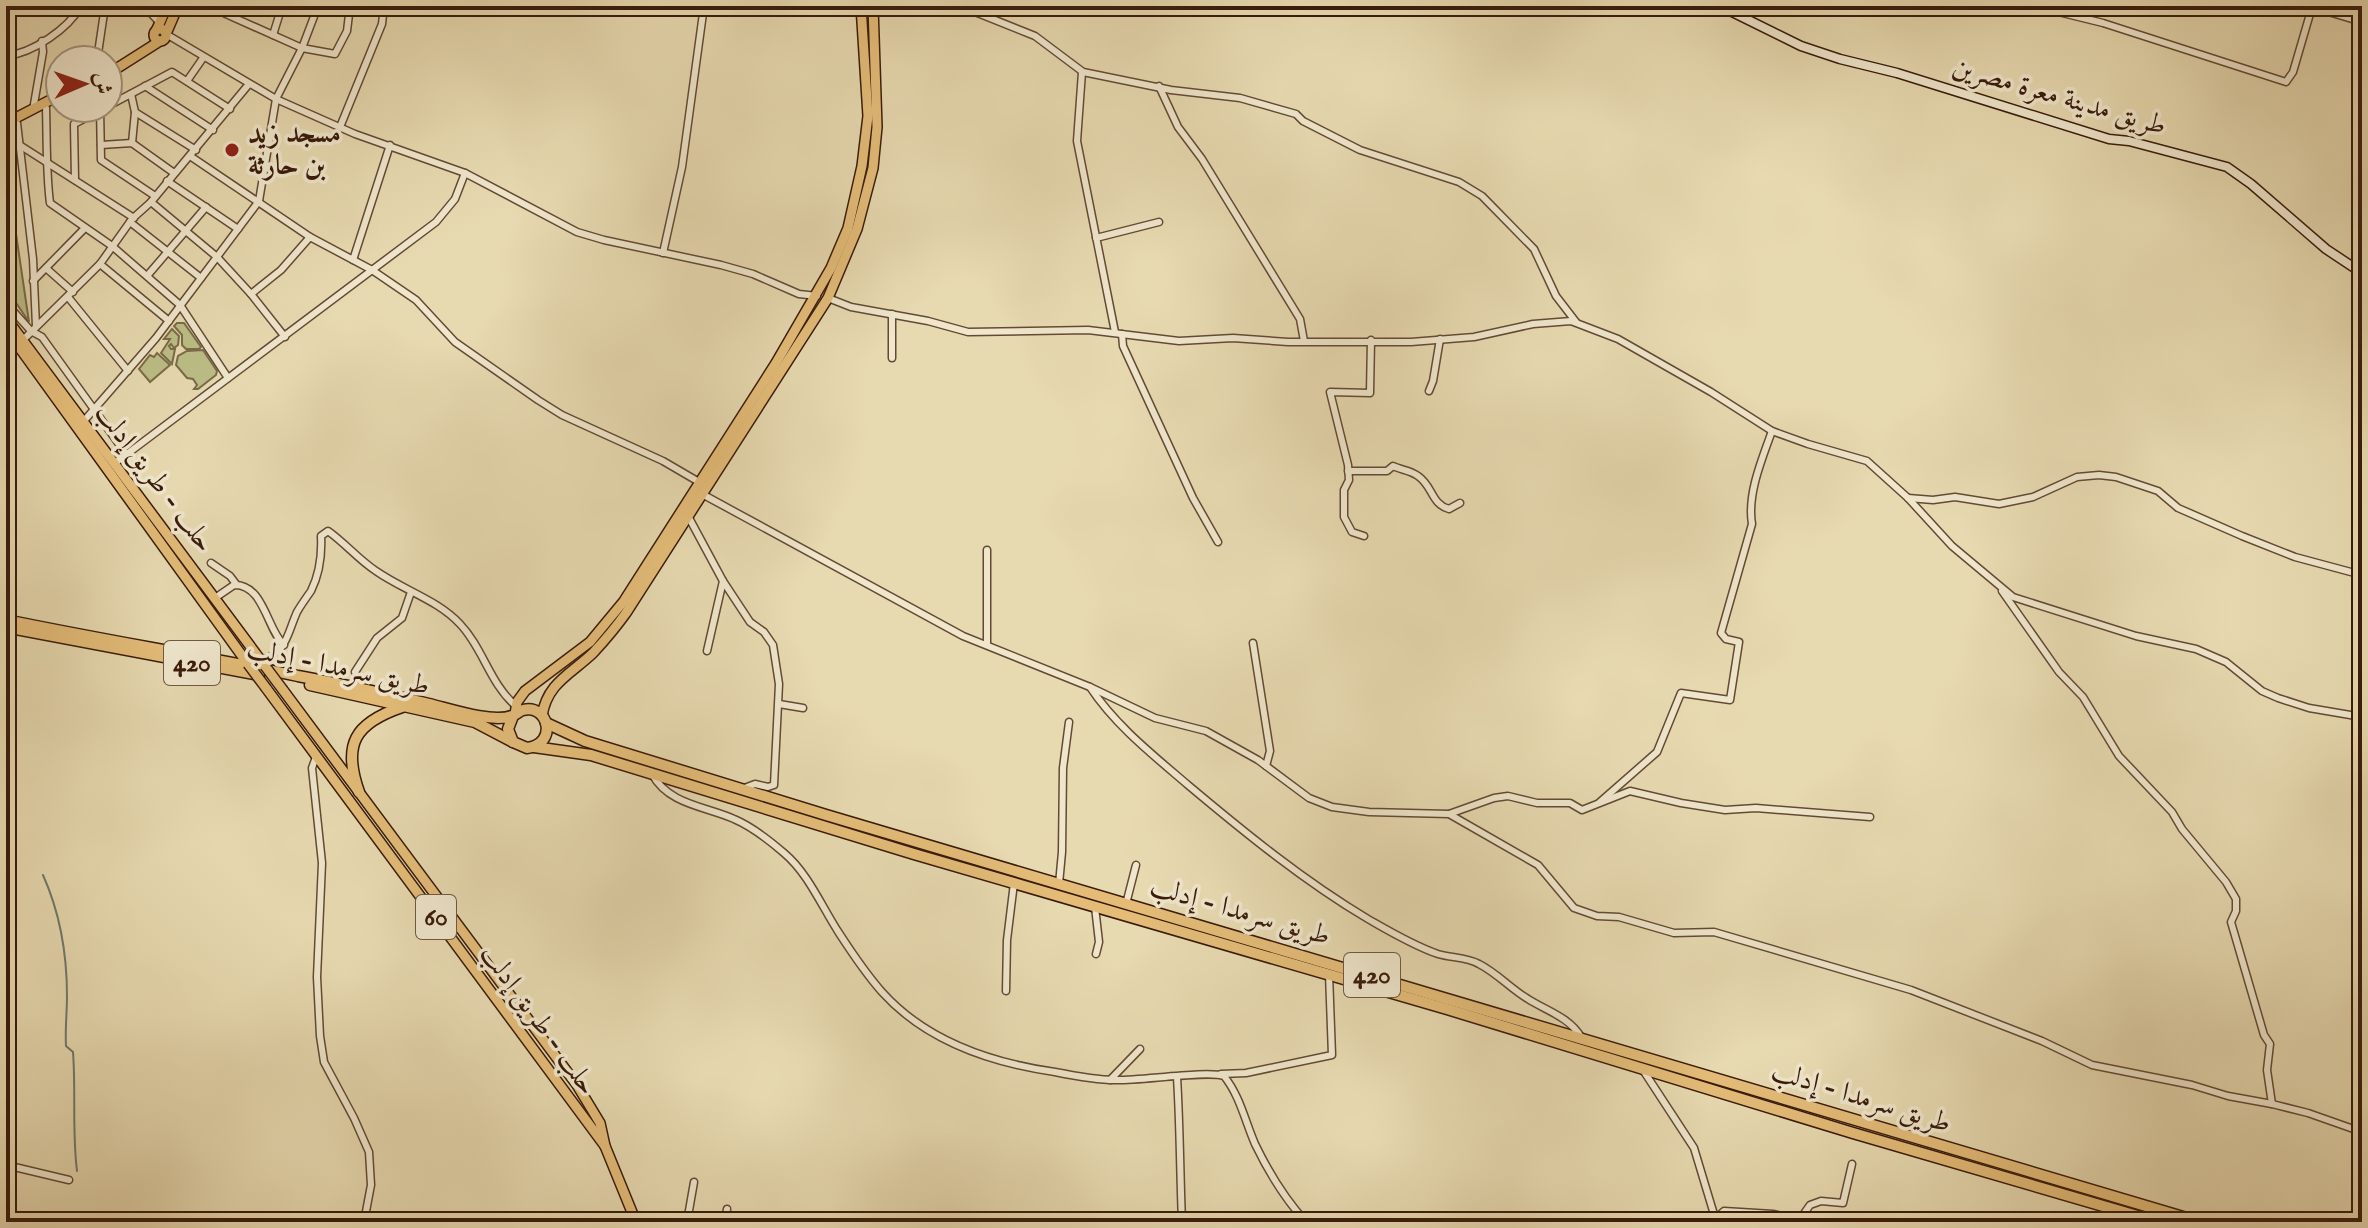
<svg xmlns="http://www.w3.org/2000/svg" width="2368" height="1228" font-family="'IM FELL English',Amiri,serif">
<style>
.green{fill:#bcbe87;stroke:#7a6c49;stroke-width:2}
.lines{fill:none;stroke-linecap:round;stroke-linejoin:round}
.stream{stroke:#717a6d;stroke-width:2}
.minor-casing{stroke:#644a34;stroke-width:9}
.secondary-casing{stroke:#391b0b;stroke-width:11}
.primary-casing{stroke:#391b0b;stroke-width:12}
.trunk-casing{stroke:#391b0b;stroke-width:13}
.minor{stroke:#efe6cc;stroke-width:6}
.secondary{stroke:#efe6cc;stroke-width:8}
.primary{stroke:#e4bc78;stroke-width:9}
.trunk{stroke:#e4bc78;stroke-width:10}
.primary-bridge-casing{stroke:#391b0b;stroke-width:12;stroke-linecap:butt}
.primary-bridge{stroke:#e4bc78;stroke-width:9}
.poi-dot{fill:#8f2418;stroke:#efe6cc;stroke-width:3}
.labels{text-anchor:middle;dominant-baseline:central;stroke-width:7;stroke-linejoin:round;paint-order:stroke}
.shield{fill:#efe6cc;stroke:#705845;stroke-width:2}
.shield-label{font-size:26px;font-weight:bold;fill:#391b0b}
.street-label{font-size:28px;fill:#391b0b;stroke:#efe6cc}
.poi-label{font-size:28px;font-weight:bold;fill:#391b0b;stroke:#efe6cc;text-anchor:start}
</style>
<rect width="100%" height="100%" fill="#e7d9b0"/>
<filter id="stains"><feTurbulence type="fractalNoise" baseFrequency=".0025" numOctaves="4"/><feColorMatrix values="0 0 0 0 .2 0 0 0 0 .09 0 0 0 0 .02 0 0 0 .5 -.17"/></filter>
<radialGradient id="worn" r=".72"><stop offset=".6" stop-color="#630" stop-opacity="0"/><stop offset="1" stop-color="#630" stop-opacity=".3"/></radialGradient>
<g class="green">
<polygon points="15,227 29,322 6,288 6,228"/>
<polygon points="177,323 184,323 201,347 199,349 186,349 182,345 182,335 174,326"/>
<polygon points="172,329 179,336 178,345 174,348 171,344 169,346 171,349 175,349 172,364 161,353 170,339 164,339"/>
<polygon points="203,350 217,371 216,375 198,389 194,389 197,385 193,379 187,378 176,365 178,356 187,351"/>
<polygon points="157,353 170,365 150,382 139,369 150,355 154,357"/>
</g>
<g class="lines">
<path class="stream" d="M43,875c17,38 24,80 24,121 0,17 -2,33 -1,50l7,6c3,40 -1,80 4,119"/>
<g class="minor-casing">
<g id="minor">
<polyline points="144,6 160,23"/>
<polyline points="208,6 302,48 335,54 347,31 350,6"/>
<polyline points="960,6 1035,36 1083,72 1171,90 1240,98 1296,114 1303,121 1360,150 1459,182 1482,196 1534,249 1556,296 1576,322"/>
<polyline points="2034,6 2103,23 2286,82 2293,72 2312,7 2362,22"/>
<polyline points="166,34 276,99 355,134 465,173 577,232 604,240 721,265 753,274 799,294 817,296"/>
<polyline points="273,35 282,6"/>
<path d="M6,56c27,-3 62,-27 75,-50"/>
<polyline points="97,60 105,6"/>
<polyline points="1082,72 1077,141 1115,332"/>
<polyline points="187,81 203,58"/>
<polyline points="145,86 213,130"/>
<polyline points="1159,86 1178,127 1202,159 1300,319 1304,341"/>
<polyline points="131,94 135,112 196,150"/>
<polyline points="6,104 9,122"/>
<polyline points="108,106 172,72 230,109"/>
<path d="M46,108c1,32 0,64 4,95l62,43 68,59 48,73"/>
<polyline points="100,108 101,160 155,196"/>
<polyline points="33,110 43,52 42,41"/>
<polyline points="17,123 33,259 36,326"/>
<polyline points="340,127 382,24 384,6"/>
<polyline points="132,143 135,112"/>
<polyline points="101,145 132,143 174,173"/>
<polyline points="21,146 134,218"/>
<polyline points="190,156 310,237 372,270 416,300 455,342 538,400 562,415 663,461 699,482"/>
<polyline points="75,180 74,124 101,110"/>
<polyline points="167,181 238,229"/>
<polyline points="151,202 217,257 251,294 281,270 310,237"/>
<polyline points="130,222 201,278"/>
<polyline points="1096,238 1159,222"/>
<polyline points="663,253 682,167 704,6"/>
<polyline points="353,260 390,145"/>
<polyline points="100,264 169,321"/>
<polyline points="47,269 73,292"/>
<polyline points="147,276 206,207"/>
<polyline points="33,281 85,228"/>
<polyline points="251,294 285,337"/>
<polyline points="68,297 128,371"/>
<polyline points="828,298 851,307 928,321 968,332 1088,330 1179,341 1233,338 1288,342 1411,342 1474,337 1533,324 1571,321 1618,339 1711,392 1772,431 1808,444 1867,461 1908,498 1952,546 2013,597 2136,636 2196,649 2226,662 2262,691 2278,698 2309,708 2362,717"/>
<polyline points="6,303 31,331 42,337 126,454"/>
<polyline points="1122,334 1123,346 1193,498 1218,542"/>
<polyline points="23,340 100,264 132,219 151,202 249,84"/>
<polyline points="892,358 892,314"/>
<polyline points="1429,391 1433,381 1440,339"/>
<polyline points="83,422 156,338 259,201 276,99 302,48 318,6"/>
<polyline points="115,463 436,222 455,199 465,173"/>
<path d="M1348,471h39l6,-5c8,4 17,4 25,10 15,10 13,28 31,33l11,-6"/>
<polyline points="702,494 963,636 1090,687 1155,718 1206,731 1258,760 1309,798 1332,807 1369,812 1449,814 1538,865 1574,908 1597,916 1619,917 1674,933 1714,932 1911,990 2042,1041 2092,1065 2192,1085 2228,1096 2272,1104 2308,1113 2362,1132"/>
<polyline points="1908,498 1933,500 1955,497 1999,504 2033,497 2077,477 2099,475 2116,477 2158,491 2178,508 2242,536 2295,557 2362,575"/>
<polyline points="688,516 723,581 707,651"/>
<polyline points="1364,536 1352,532 1344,517 1344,490 1349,480 1348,465 1330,392 1370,393 1371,340"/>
<polyline points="211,563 230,576 236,584"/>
<polyline points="723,581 750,622 764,632 773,645 779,684 774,785 768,787 755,784 742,789"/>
<polyline points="2002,591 2059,672 2083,697 2119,756 2172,812 2182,829 2226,882 2236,899 2236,911 2231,922 2264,1035 2270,1044 2267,1070 2272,1104"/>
<path d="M215,598l19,-13c30,-1 33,45 50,60"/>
<polyline points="1253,643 1270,751 1266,766"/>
<polyline points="987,644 987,550"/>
<path d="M262,661c26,-12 24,-24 35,-49 4,-7 9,-14 14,-21 9,-18 11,-36 10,-55l7,-5c17,12 31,29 48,40 27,19 62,29 84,53 23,24 30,60 56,82"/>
<polyline points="355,672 377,638 402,618 411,592"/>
<path d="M1090,687c25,38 63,68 98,98 56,47 116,96 180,134 21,12 46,27 70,35 13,4 29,3 41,10 18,9 32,25 49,35 19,12 41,18 53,38"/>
<polyline points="779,704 803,708"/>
<polyline points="316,757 312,768 322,863 317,977 320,1036 324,1062 354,1118 369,1152 371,1185 364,1222"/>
<path d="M652,774c17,31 53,32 82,45 19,8 35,21 50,34 24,20 38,54 55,80 13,20 27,41 43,59 44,49 110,71 173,80 20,4 40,8 60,8 23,1 94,-10 109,-4 16,20 21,45 31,68 14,29 29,54 51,78"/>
<path d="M1600,802l57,-50 24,-59 49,7 9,-58 -13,-3 -5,-6 31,-109c-5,-30 10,-65 20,-93"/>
<polyline points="1449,814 1494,798 1508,796 1537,803 1570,803 1582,810 1630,791 1681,803 1725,810 1756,808 1870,817"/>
<polyline points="1059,884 1062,852 1063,768 1069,722"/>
<polyline points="1126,904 1136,865"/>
<polyline points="1095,907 1099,942 1096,954"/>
<polyline points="1006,991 1007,940 1014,883"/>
<polyline points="1643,1070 1694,1148 1716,1221"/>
<polyline points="1221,1074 1246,1073 1332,1055 1329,974"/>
<path d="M1177,1077c3,49 3,96 5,145"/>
<polyline points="1110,1080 1140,1049"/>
<polyline points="6,1165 69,1180"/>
<polyline points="1715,1219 1724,1211 1773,1214 1794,1219 1803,1215 1810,1205 1821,1201 1843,1203 1852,1164"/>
<polyline points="687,1222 694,1182"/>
<polyline points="725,1222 727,1209"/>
</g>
</g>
<g class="secondary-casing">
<polyline id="secondary" points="1720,6 1801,46 1840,59 1897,73 2109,139 2129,141 2227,167 2251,184 2326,249 2362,273"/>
</g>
<g class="primary-casing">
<g id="primary">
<circle cx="160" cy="35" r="6"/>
<polyline points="157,29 167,6"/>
<polyline points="166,34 178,6"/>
<polyline points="108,74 160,41"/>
<polyline points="6,123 60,95"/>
<polyline points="6,318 265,666"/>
<polyline points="6,329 248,664"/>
<polyline points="266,688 605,1146"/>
<polyline points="283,690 577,1085 600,1123 605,1146 636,1222"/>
<polyline points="515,714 517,702 525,691 590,642 624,601 776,363 831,268 848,228 862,166 868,116 861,6"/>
<path d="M542,716c5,-33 29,-42 51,-63 12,-13 23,-26 33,-40l202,-315 29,-69 16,-61 4,-41 -4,-121"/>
</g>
</g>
<g class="trunk-casing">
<g id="trunk">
<path d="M6,620c97,20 195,36 292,56 44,8 87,18 131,28 21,5 62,19 83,12 4,-1 7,-5 11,-6 25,-7 36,34 4,38l-14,-6 -5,-13 5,-13"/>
<polyline points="16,629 259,675"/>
<polyline points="310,685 475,722 513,742"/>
<polyline points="546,723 585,741 826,815 2200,1222"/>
<polyline points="534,747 591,755 914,854 1447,1009 1853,1133 2158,1222"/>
<path d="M359,792c-17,-48 -4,-69 43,-85"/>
</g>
</g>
<use href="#minor" class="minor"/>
<use href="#secondary" class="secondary"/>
<use href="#primary" class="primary"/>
<use href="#trunk" class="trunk"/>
<g class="primary-bridge-casing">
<g id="primary-bridge">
<polyline points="248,664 266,688"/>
<polyline points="265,666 283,690"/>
</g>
</g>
<use href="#primary-bridge" class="primary-bridge"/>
</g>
<circle class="poi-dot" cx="232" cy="150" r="8"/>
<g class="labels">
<g class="shield">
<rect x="164" y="641" width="56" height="44" rx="6"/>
<rect x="416" y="895" width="40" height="44" rx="6"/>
<rect x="1344" y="953" width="56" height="44" rx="6"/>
</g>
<g class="shield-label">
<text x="192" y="663">420</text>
<text x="436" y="917">60</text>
<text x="1372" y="975">420</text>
</g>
<g class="street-label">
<text transform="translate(2059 97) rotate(16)">طريق مدينة معرة مصرين</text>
<text transform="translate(154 478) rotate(53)">حلب - طريق إدلب</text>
<text transform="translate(338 668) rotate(12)">طريق سرمدا - إدلب</text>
<text transform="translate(1240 912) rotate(16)">طريق سرمدا - إدلب</text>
<text transform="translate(538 1020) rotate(54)">حلب - طريق إدلب</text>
<text transform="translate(1861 1098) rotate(17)">طريق سرمدا - إدلب</text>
</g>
<g class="poi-label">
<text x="248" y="134">مسجد زيد<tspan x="248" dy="32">بن حارثة</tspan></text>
</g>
</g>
<rect width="2368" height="1228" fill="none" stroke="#e7d9b0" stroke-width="32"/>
<rect x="8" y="8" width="2352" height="1212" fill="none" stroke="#391b0b" stroke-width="4"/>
<rect x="16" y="16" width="2336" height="1196" fill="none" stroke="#391b0b" stroke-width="2"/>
<g transform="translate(84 84) rotate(88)"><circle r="38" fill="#efe6cc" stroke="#a6957f" stroke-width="2"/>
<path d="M0-6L14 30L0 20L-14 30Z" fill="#8f2418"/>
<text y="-12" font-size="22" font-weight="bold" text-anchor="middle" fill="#391b0b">ش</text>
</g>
<rect width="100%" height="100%" filter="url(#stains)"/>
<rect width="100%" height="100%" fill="url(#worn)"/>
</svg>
